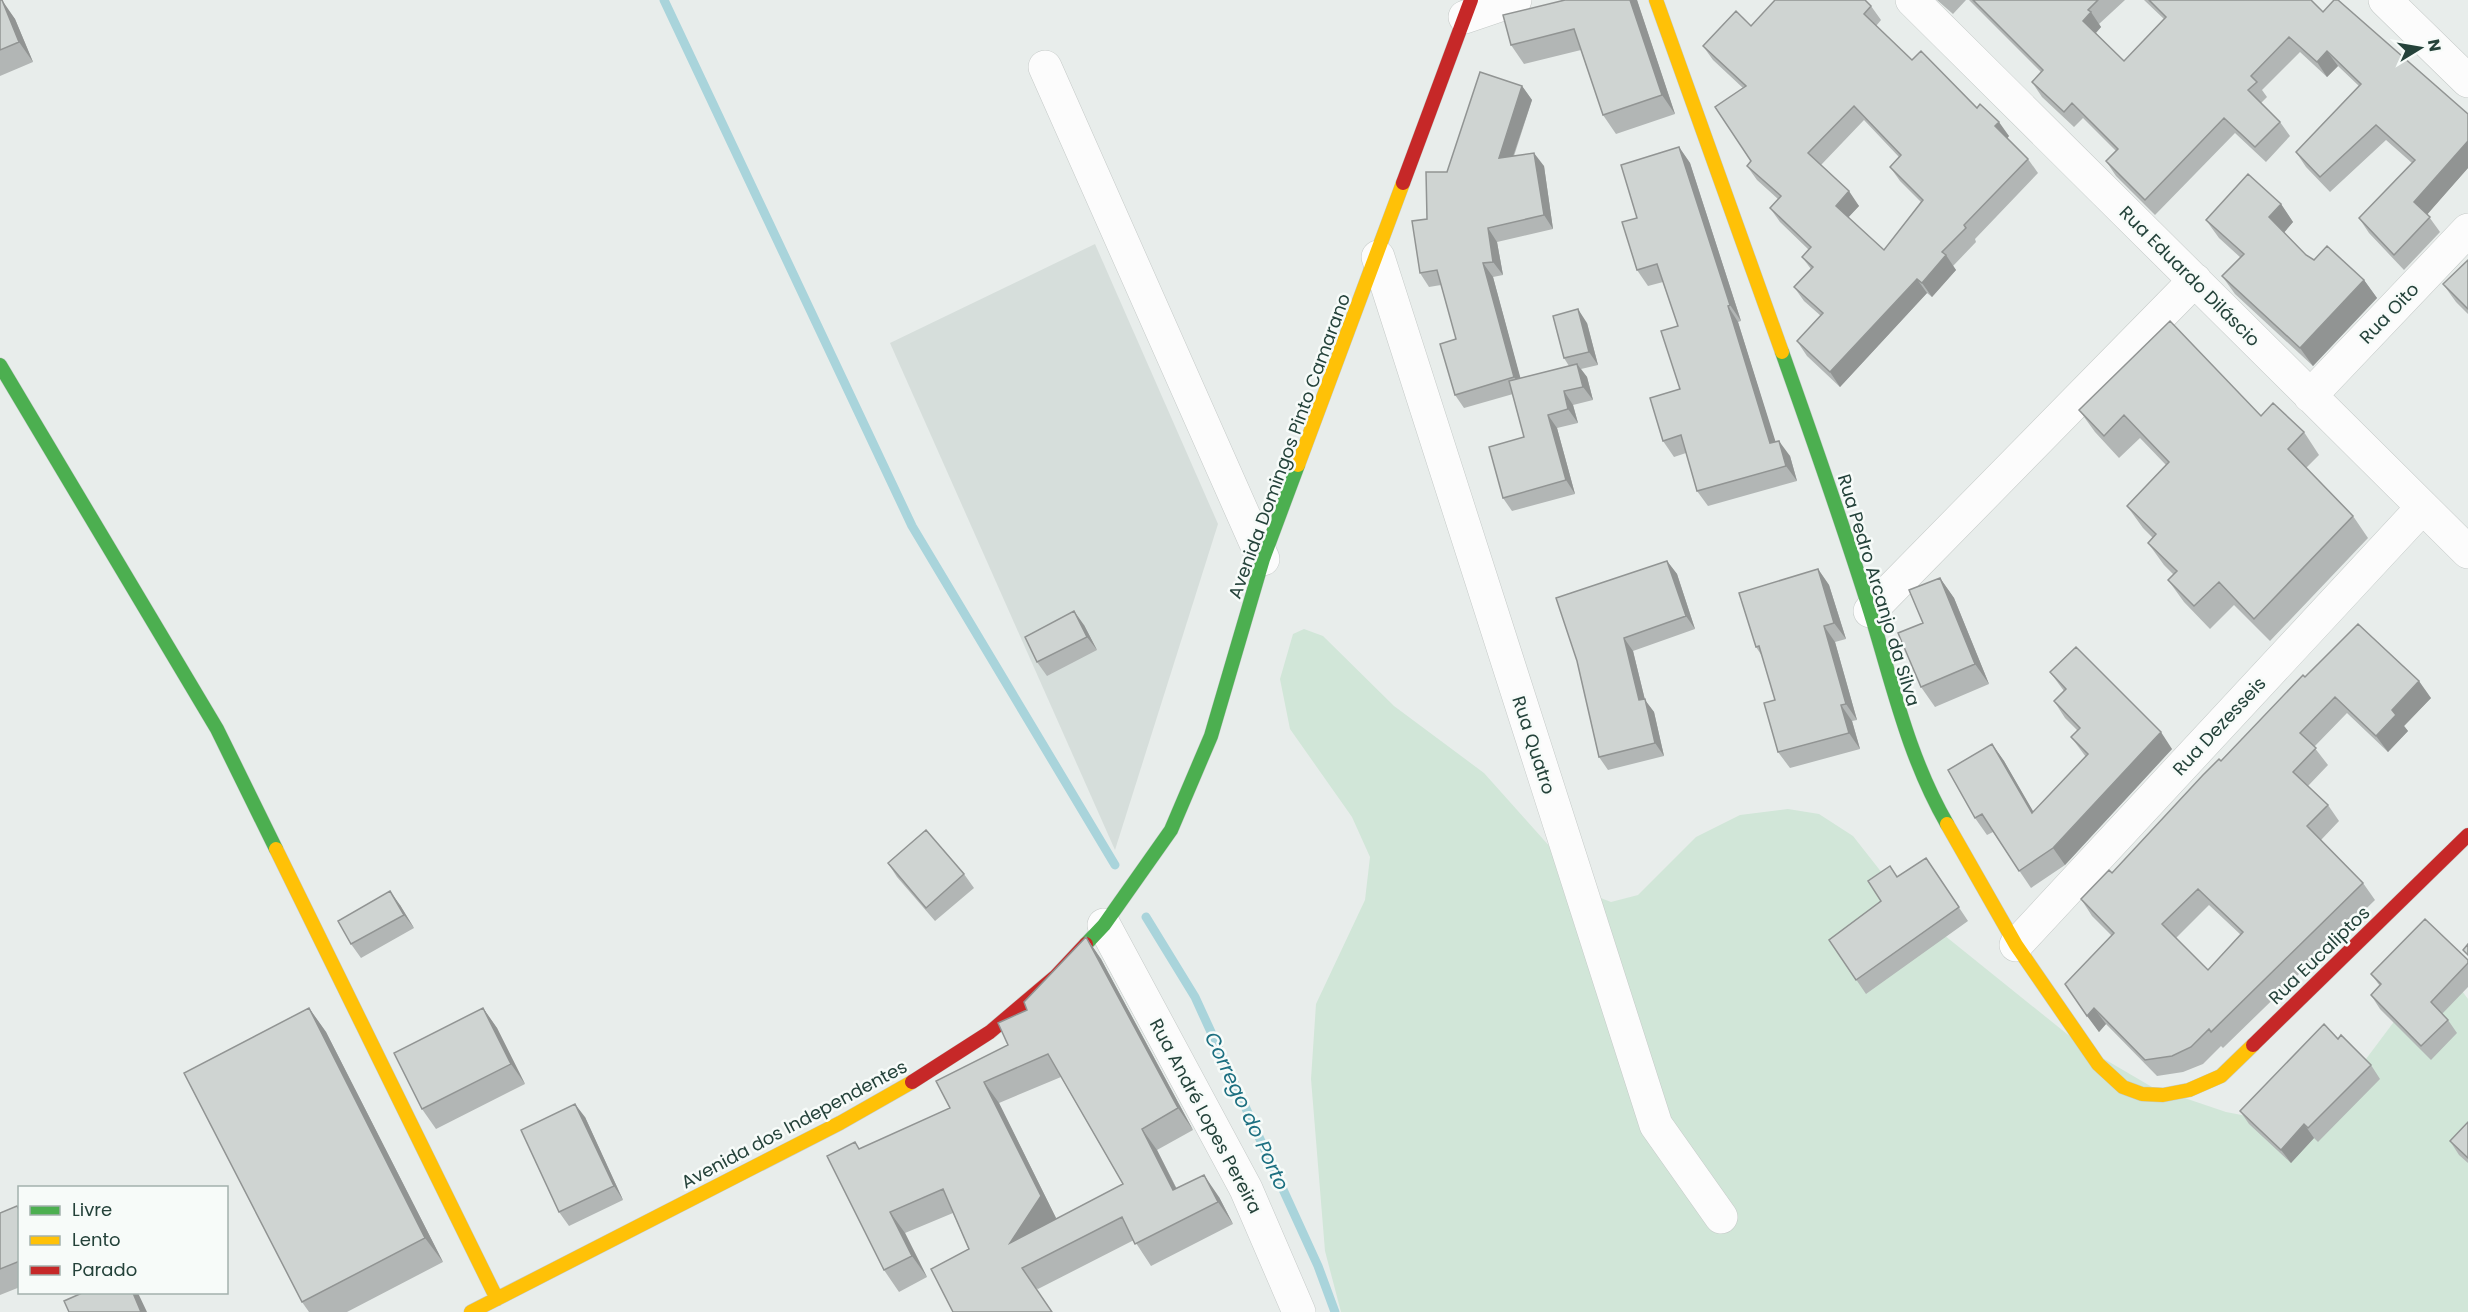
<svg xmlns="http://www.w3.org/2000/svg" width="2468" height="1312" font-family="Poppins,sans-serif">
<rect width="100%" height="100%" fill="#e8edeb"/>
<path fill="#d6dedb" d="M 1095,244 L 1218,524 L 1115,850 L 890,343 Z"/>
<path fill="#d1e6d8" d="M 1304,629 L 1323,636 L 1394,706 L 1484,773 L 1593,895 L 1611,902 L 1638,895 L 1696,837 L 1740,815 L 1788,809 L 1819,814 L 1853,836 L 1908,906 L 2082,1046 L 2152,1087 L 2226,1112 L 2278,1122 L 2342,1091 L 2405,1007 L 2462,991 L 2468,999 L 2468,1312 L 1341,1312 L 1325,1251 L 1311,1079 L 1316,1004 L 1365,900 L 1370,857 L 1352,817 L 1290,729 L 1280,679 L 1293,634 Z"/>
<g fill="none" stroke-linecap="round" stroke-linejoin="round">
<path stroke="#a9d4db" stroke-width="9" d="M 664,0 L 912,526 L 1115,865
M 1146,917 L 1195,997 L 1318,1266 L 1335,1312"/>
<defs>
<path id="street" d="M 1912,0 L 2468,552
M 2385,0 L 2468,81
M 1465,17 L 1515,0
M 1045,67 L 1263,559
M 1378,257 L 1656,1125 L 1721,1217
M 2310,396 L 2468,230
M 1870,611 L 2195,280
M 1104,925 L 1246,1189 L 1299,1312
M 2016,945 L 2422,508"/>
<path id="fast" d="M 1782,352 C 1812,437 1843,524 1870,611 C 1893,685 1908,756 1947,824
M 0,365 L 217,729 L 276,849
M 1086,944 L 1104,925 L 1171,830 L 1211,736 L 1263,559 L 1298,465"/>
<path id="slow" d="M 1656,0 L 1782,352
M 1298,465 L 1403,183
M 1947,824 L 2016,945 L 2098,1064 L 2123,1087 L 2142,1094 L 2163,1095 L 2189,1090 L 2221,1076 L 2253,1045
M 276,849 L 497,1299
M 471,1312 L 840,1123 L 912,1082"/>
<path id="jam" d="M 1403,183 L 1471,0
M 2253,1045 L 2468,835
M 912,1082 L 990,1032 L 1056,976 L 1086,944"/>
</defs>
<use href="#street" stroke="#c5cac8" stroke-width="34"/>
<use href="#fast" stroke="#c3cbc8" stroke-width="15"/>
<use href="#slow" stroke="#c3cbc8" stroke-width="15"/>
<use href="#jam" stroke="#c3cbc8" stroke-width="15"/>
<use href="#street" stroke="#fcfcfc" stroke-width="33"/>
<use href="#fast" stroke="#4caf50" stroke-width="14"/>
<use href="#slow" stroke="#ffc107" stroke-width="14"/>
<use href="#jam" stroke="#c62828" stroke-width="14"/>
</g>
<path fill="#b2b6b5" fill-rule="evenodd" d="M 0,0 L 15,19 L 33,62 L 0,76 Z
M 1637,0 L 1675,114 L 1616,134 L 1603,115 L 1581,50 L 1524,64 L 1511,45 Z
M 1937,0 L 1966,0 L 1953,14 Z
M 1969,0 L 2125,0 L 2099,24 L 2101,27 L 2096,33 L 2124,61 L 2164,19 L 2144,0 L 2311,0 L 2468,168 L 2427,214 L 2440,232 L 2404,270 L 2369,233 L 2359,218 L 2412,163 L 2386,140 L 2330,192 L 2306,167 L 2296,152 L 2359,86 L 2338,66 L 2327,77 L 2300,52 L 2262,90 L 2267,97 L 2261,103 L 2280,122 L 2290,136 L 2266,162 L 2235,133 L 2155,215 L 2116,176 L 2106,161 L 2116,151 L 2083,118 L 2074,127 L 2042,97 L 2032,82 L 2041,72 Z
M 1871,6 L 1881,20 L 1876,26 L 1912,60 L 1977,108 L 2009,136 L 2007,138 L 2028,159 L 2038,173 L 1975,239 L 1976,242 L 1953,266 L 1956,270 L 1932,297 L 1927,293 L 1840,387 L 1807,356 L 1797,341 L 1821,316 L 1804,301 L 1794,287 L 1811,269 L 1802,257 L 1809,250 L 1780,222 L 1770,208 L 1778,199 L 1757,180 L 1747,166 L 1751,161 L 1743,88 L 1713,60 L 1703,46 ZM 1864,120 L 1899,157 L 1890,167 L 1900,181 L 1921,202 L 1884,250 L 1848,217 L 1859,206 L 1821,165 Z
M 1522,86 L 1532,100 L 1514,156 L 1544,166 L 1553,229 L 1497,242 L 1503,275 L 1493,277 L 1520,378 L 1569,366 L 1564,358 L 1587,323 L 1598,365 L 1581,369 L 1587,377 L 1593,400 L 1573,405 L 1578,423 L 1557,428 L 1575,494 L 1512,511 L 1503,498 L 1524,437 L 1513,394 L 1464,408 L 1455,395 L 1456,339 L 1441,285 L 1429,287 L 1420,273 L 1447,172 Z
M 1679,147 L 1690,163 L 1741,321 L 1738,322 L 1775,442 L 1790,456 L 1797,481 L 1708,506 L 1697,491 L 1686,453 L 1674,457 L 1663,441 L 1680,389 L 1678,326 L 1663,282 L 1648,286 L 1637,270 L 1637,218 Z
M 2281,204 L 2293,222 L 2284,232 L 2306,255 L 2314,260 L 2364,280 L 2377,298 L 2313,366 L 2235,294 L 2222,276 L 2241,258 L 2219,238 L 2206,220 Z
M 2468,260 L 2468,314 L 2456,302 L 2443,284 Z
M 2079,410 L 2261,416 L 2304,432 L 2319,455 L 2306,468 L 2353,516 L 2368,538 L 2270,641 L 2234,605 L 2210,629 L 2184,602 L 2168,580 L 2174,575 L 2164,565 L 2148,543 L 2153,538 L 2143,528 L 2127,506 L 2166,465 L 2140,438 L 2119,458 L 2095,432 Z
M 1667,561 L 1677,574 L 1695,629 L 1633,651 L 1645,700 L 1654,712 L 1664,756 L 1608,770 L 1599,757 L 1577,661 Z
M 1818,569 L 1829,585 L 1846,639 L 1835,642 L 1857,720 L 1852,721 L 1860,749 L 1790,768 L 1778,752 L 1775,700 L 1762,656 L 1756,647 Z
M 1940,578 L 1954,598 L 1989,684 L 1935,707 L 1921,687 L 1923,623 Z
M 1084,625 L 1097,650 L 1047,676 L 1037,662 Z
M 2050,672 L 2172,749 L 2065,865 L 2031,888 L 1993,832 L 1987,835 L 1975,818 L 1992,744 L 2004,761 L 2033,812 L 2086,757 L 2071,737 L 2078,731 L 2065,718 L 2054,701 L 2064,691 Z
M 2305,677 L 2431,698 L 2404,726 L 2408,731 L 2388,752 L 2347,713 L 2314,747 L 2328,765 L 2308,786 L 2328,805 L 2339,821 L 2321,840 L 2363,883 L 2375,900 L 2223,1048 L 2221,1046 L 2203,1064 L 2183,1072 L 2157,1076 L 2106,1024 L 2099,1032 L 2065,984 L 2112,936 L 2092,916 L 2081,899 L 2112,873 L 2221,761 ZM 2209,905 L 2241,935 L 2208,970 L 2176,938 Z
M 1926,858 L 1968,921 L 1866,994 L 1829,940 L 1881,901 L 1890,866 L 1897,877 Z
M 888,863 L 964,874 L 974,888 L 935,921 L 897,877 Z
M 400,905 L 414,928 L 361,958 L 351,944 Z
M 1086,937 L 1101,959 L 1193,1130 L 1157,1150 L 1177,1189 L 1219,1197 L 1233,1224 L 1151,1266 L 1134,1240 L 1038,1289 L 969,1249 L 953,1213 L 905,1233 L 927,1277 L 899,1292 L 884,1270 L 860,1149 L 950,1108 L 1008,1045 L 1027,1010 ZM 1061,1077 L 1123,1184 L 1055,1220 L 1056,1218 L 999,1103 Z
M 2468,960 L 2468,987 L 2442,1014 L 2448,1020 L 2457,1033 L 2431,1060 L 2380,1009 L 2371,995 L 2380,986 L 2371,974 Z
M 309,1008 L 326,1032 L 443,1262 L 347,1312 L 309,1312 L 302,1302 Z
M 483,1008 L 497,1028 L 525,1084 L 436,1129 L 422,1109 Z
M 2338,1039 L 2371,1065 L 2380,1079 L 2318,1142 L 2314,1138 L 2291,1163 L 2249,1124 L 2240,1111 Z
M 585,1117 L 623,1200 L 569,1226 L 559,1212 Z
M 2468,1122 L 2468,1163 L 2459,1155 L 2450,1141 Z
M 17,1206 L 20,1209 L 20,1287 L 0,1295 L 0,1213 Z"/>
<path fill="#919493" d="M 2,0 L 15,19 L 33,62 L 19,42 Z
M 1630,0 L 1637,0 L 1675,114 L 1662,95 Z
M 2091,12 L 2101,27 L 2093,36 L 2083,21 Z
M 2327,51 L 2338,66 L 2327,77 L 2317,62 Z
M 1522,86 L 1532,100 L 1508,171 L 1499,158 Z
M 1999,122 L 2009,136 L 2005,141 L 1995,126 Z
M 2468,141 L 2468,168 L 2425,217 L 2414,202 Z
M 1679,147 L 1690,163 L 1741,321 L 1730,305 Z
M 1534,153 L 1544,166 L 1553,229 L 1544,215 Z
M 1849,191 L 1859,206 L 1846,220 L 1836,206 Z
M 2281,204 L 2293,222 L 2282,235 L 2269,217 Z
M 1488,228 L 1497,242 L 1503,275 L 1493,262 Z
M 1946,255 L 1956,270 L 1932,297 L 1922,283 Z
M 1483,263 L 1493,277 L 1524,391 L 1514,377 Z
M 1917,279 L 1927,293 L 1840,387 L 1830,372 Z
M 2364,280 L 2377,298 L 2313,366 L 2300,348 Z
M 1728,306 L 1738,322 L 1781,459 L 1770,443 Z
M 1578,309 L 1587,323 L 1598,365 L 1589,352 Z
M 1577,364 L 1587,377 L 1593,400 L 1583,387 Z
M 1564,391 L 1573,405 L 1578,423 L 1568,409 Z
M 1548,415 L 1557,428 L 1575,494 L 1566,480 Z
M 1779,441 L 1790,456 L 1797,481 L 1786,466 Z
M 1667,561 L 1677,574 L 1695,629 L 1686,616 Z
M 1818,569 L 1829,585 L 1846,639 L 1834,623 Z
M 1940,578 L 1954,598 L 1989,684 L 1975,664 Z
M 1074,611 L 1084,625 L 1097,650 L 1087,637 Z
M 1824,626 L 1835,642 L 1857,720 L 1846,704 Z
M 1624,638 L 1633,651 L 1645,700 L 1654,712 L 1664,756 L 1655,743 L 1639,700 Z
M 2419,681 L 2431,698 L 2404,726 L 2408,731 L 2388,752 L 2376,736 L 2392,710 Z
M 1841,705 L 1852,721 L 1860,749 L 1849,733 Z
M 2161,732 L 2172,749 L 2065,865 L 2053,848 Z
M 1992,744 L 2004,761 L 2044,830 L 2032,813 Z
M 390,891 L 400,905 L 414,928 L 404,915 Z
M 1086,937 L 1101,959 L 1193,1130 L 1178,1108 Z
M 309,1008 L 326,1032 L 443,1262 L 425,1238 Z
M 483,1008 L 497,1028 L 525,1084 L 511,1064 Z
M 2094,1008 L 2106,1024 L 2099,1032 L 2087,1016 Z
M 984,1082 L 999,1103 L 1056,1218 L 1025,1264 L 1010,1243 Z
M 575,1104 L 585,1117 L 623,1200 L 614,1186 Z
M 2304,1124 L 2314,1138 L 2291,1163 L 2281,1150 Z
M 1142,1129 L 1157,1150 L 1188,1212 L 1173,1190 Z
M 1204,1175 L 1219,1197 L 1233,1224 L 1218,1202 Z
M 890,1212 L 905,1233 L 927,1277 L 912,1256 Z
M 133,1293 L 138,1293 L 147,1312 L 141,1312 Z"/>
<path fill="#cfd4d2" stroke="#919493" stroke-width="1.5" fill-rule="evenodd" d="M 0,0 L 2,0 L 19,42 L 0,50 Z
M 1565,0 L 1630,0 L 1662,95 L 1603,115 L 1574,29 L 1511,45 L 1503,15 Z
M 1775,0 L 1865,0 L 1871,6 L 1864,14 L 1912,60 L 1921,51 L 1977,108 L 1980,104 L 1999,122 L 1995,126 L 2028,159 L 1964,225 L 1966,228 L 1942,252 L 1946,255 L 1922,283 L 1917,279 L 1830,372 L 1797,341 L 1823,313 L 1794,287 L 1813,267 L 1802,257 L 1811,247 L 1770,208 L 1781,196 L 1747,166 L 1751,161 L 1715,107 L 1746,86 L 1703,46 L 1736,11 L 1751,26 ZM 1854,106 L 1901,155 L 1890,167 L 1923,200 L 1884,250 L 1836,206 L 1849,191 L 1808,153 Z
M 1973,0 L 2098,0 L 2088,10 L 2091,12 L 2083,21 L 2124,61 L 2166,17 L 2149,0 L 2311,0 L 2323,12 L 2334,0 L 2338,0 L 2468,114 L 2468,141 L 2414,202 L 2430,217 L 2394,255 L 2359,218 L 2415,160 L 2376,125 L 2320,177 L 2296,152 L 2361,84 L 2327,51 L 2317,62 L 2289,37 L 2251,76 L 2257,82 L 2248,90 L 2280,122 L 2255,147 L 2224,118 L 2145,200 L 2106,161 L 2118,149 L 2072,103 L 2064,112 L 2032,82 L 2043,70 Z
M 1480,72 L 1522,86 L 1499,158 L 1534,153 L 1544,215 L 1488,228 L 1493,262 L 1483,263 L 1514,377 L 1455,395 L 1440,344 L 1456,339 L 1437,270 L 1420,273 L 1412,221 L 1427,219 L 1426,172 L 1447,172 Z
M 1679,147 L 1730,305 L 1728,306 L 1770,443 L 1779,441 L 1786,466 L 1697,491 L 1681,435 L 1663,441 L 1650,398 L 1680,389 L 1661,331 L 1678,326 L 1657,264 L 1637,270 L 1622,222 L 1637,218 L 1621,165 Z
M 2248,174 L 2281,204 L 2269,217 L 2306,255 L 2314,260 L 2327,246 L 2364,280 L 2300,348 L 2222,276 L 2244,254 L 2206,220 Z
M 2468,260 L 2468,309 L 2443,284 Z
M 1578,309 L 1589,352 L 1564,358 L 1553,316 Z
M 2170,321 L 2261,416 L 2273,403 L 2304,432 L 2288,449 L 2353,516 L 2254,619 L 2219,582 L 2194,606 L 2168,580 L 2177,571 L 2148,543 L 2156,534 L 2127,506 L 2169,462 L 2124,415 L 2104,436 L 2079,410 Z
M 1577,364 L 1583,387 L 1564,391 L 1568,409 L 1548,415 L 1566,480 L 1503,498 L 1489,447 L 1524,437 L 1509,381 Z
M 1667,561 L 1686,616 L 1624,638 L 1639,700 L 1645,699 L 1655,743 L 1599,757 L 1577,661 L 1556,598 Z
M 1818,569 L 1834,623 L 1824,626 L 1846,704 L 1841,705 L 1849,733 L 1778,752 L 1764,703 L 1775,700 L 1759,646 L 1756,647 L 1739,593 Z
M 1940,578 L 1975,664 L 1921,687 L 1898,633 L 1923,623 L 1909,590 Z
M 1074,611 L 1087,637 L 1037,662 L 1025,637 Z
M 2358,624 L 2419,681 L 2392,710 L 2396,715 L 2376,736 L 2335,697 L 2300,733 L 2316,748 L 2293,772 L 2328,805 L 2307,826 L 2363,883 L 2211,1032 L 2209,1029 L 2191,1047 L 2172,1056 L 2145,1060 L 2094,1008 L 2087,1016 L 2065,984 L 2114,933 L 2081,899 L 2109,870 L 2112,873 L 2203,775 L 2219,759 L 2221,761 L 2303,675 L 2305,677 ZM 2198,889 L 2243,932 L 2208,970 L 2162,924 Z
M 2076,647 L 2161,732 L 2053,848 L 2019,871 L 1982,814 L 1975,818 L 1948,770 L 1992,744 L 2032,813 L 2088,754 L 2071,737 L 2080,728 L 2054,701 L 2066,689 L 2050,672 Z
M 926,830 L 964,874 L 926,908 L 888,863 Z
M 1926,858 L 1959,907 L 1856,980 L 1829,940 L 1881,901 L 1868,881 L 1890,866 L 1897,877 Z
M 390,891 L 404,915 L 351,944 L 338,921 Z
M 2425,919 L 2468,960 L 2468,963 L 2431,1002 L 2448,1020 L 2421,1046 L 2371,995 L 2381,984 L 2371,974 Z
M 1086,937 L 1178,1108 L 1142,1129 L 1173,1190 L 1204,1175 L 1218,1202 L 1135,1244 L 1122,1217 L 1022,1268 L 1052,1312 L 953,1312 L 931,1269 L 969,1249 L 943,1189 L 890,1212 L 912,1256 L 884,1270 L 827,1156 L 855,1142 L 859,1149 L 950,1108 L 936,1081 L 1008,1045 L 998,1023 L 1027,1010 L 1024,1002 ZM 1048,1054 L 1123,1184 L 1010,1243 L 1041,1196 L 984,1082 Z
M 2468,944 L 2468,955 L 2463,950 Z
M 309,1008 L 425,1238 L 302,1302 L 184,1073 Z
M 483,1008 L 511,1064 L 422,1109 L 394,1053 Z
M 2324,1024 L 2338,1039 L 2341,1035 L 2371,1065 L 2308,1128 L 2304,1124 L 2281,1150 L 2240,1111 Z
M 575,1104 L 614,1186 L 559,1212 L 521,1130 Z
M 2468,1122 L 2468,1158 L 2450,1141 Z
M 17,1206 L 20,1212 L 20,1261 L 0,1269 L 0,1213 Z
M 82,1293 L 133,1293 L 141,1312 L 69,1312 L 64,1301 Z"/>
<g text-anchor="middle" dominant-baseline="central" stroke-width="5" stroke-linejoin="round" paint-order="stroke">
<g font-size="18" fill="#24423a" stroke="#f7fbf9">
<text transform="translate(2190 276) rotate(45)">Rua Eduardo Diláscio</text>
<text transform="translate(2389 313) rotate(-46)">Rua Oito</text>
<text transform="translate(1289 446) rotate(-70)">Avenida Domingos Pinto Camarano</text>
<text transform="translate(1879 590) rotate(73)">Rua Pedro Arcanjo da Silva</text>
<text transform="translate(2219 726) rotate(-47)">Rua Dezesseis</text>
<text transform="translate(1534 745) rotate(72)">Rua Quatro</text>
<text transform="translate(2319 955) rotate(-44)">Rua Eucaliptos</text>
<text transform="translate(1206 1116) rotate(62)">Rua André Lopes Pereira</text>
<text transform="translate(794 1124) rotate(-28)">Avenida dos Independentes</text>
</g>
<g font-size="20" font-style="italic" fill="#1c6f80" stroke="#f7fbf9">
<text transform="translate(1247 1111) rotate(65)">Corrego do Porto</text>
</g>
</g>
<rect x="18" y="1186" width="210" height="108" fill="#f7fbf9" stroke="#a3b1ad" stroke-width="1.5"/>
<rect x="30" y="1206" width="30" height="9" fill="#4caf50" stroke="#a3b1ad" stroke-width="1.5"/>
<text x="72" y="1216" font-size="18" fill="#24423a">Livre</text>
<rect x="30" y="1236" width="30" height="9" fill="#ffc107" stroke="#a3b1ad" stroke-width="1.5"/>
<text x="72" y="1246" font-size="18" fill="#24423a">Lento</text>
<rect x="30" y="1266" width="30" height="9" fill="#c62828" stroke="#a3b1ad" stroke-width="1.5"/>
<text x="72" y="1276" font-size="18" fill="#24423a">Parado</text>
<g transform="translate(2420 48) rotate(79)" stroke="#f7fbf9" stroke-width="4.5" paint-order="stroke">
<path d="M0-4.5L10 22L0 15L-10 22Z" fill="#24423a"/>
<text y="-9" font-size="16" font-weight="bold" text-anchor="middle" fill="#24423a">N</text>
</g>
</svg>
